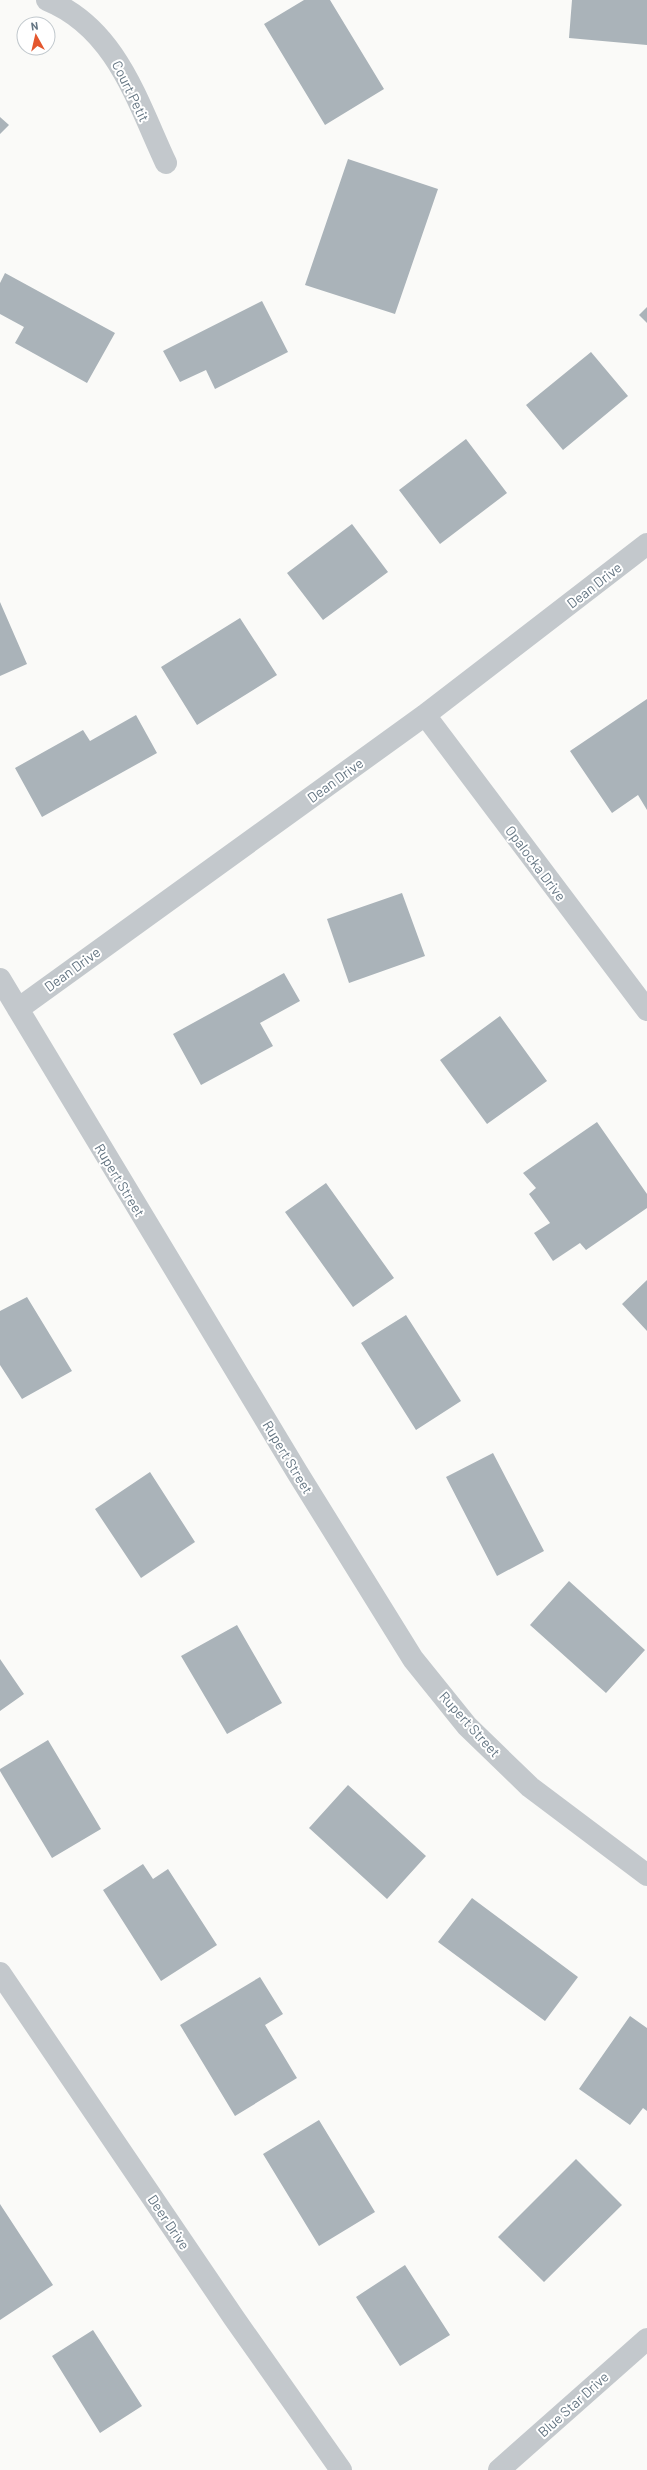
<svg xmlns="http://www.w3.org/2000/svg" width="647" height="2470" font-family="Barlow,sans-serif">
<rect width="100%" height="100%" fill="#fafaf8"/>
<path fill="#aab3b9" d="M 304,0 L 330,0 L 384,89 L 325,125 L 264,24 Z
M 572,0 L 647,0 L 647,45 L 569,38 Z
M 0,117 L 9,125 L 0,134 Z
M 348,159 L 438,189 L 395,314 L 305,285 Z
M 5,273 L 115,333 L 87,383 L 15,343 L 24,327 L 0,314 L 0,283 Z
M 262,301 L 288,352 L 215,389 L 206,370 L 180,382 L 163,351 Z
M 647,307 L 647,323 L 639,315 Z
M 591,352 L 628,396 L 563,450 L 526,405 Z
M 466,439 L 507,493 L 440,544 L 399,490 Z
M 352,524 L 388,572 L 323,620 L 287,573 Z
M 0,602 L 27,664 L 0,676 Z
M 240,618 L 277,675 L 197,725 L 161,667 Z
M 647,699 L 647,810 L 638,795 L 612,813 L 570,751 Z
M 136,715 L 157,753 L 42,817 L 15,768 L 83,730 L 90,741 Z
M 402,893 L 425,956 L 349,983 L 327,919 Z
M 284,973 L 300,1001 L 260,1023 L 273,1046 L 201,1085 L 173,1034 Z
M 500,1016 L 547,1081 L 487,1124 L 440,1060 Z
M 597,1122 L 647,1194 L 647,1208 L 586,1250 L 580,1243 L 553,1261 L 534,1233 L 550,1223 L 529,1194 L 536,1188 L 523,1173 Z
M 326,1183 L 394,1278 L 353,1307 L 285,1212 Z
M 647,1280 L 647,1331 L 622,1304 Z
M 27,1297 L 72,1371 L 22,1399 L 0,1365 L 0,1311 Z
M 406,1315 L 461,1401 L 416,1430 L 361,1343 Z
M 493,1453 L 544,1551 L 497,1576 L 446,1477 Z
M 150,1472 L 195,1542 L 141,1578 L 95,1509 Z
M 569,1581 L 645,1650 L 606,1693 L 530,1625 Z
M 237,1625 L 282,1703 L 227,1734 L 181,1656 Z
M 0,1659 L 24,1694 L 0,1711 Z
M 48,1740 L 101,1829 L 52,1858 L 0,1771 L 0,1769 Z
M 348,1785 L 426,1856 L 387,1899 L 309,1828 Z
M 143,1864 L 153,1879 L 168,1869 L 217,1945 L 161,1981 L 103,1890 Z
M 472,1898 L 578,1977 L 545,2021 L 438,1942 Z
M 260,1977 L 283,2014 L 265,2025 L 297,2078 L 235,2116 L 180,2025 Z
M 630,2016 L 647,2028 L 647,2111 L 643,2108 L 630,2125 L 579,2089 Z
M 319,2120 L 375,2212 L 319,2246 L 263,2154 Z
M 576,2159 L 622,2205 L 544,2282 L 498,2237 Z
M 0,2204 L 53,2285 L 0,2320 Z
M 405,2265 L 450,2335 L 400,2366 L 356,2297 Z
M 93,2330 L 142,2406 L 100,2433 L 52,2356 Z"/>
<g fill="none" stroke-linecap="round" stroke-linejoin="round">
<path stroke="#c3c8cc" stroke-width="22" d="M 47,0 C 116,28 137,101 166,163
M 425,715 L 647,1010
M 0,979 L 297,1472 L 413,1659 L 467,1726 L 530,1787 L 647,1875
M 18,1009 L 425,715 L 647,544
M 0,1973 L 234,2318 L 341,2470
M 499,2470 L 647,2339"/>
</g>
<g text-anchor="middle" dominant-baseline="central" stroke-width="4" stroke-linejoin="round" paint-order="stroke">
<g font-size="14" fill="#657683" stroke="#fff">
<text transform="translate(131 91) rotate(64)">Court Petit</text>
<text transform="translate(594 585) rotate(-38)">Dean Drive</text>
<text transform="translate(335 780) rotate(-36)">Dean Drive</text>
<text transform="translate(536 863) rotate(53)">Opalocka Drive</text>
<text transform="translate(72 969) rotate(-36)">Dean Drive</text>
<text transform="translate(120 1180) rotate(59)">Rupert Street</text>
<text transform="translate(288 1457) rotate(59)">Rupert Street</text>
<text transform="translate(470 1724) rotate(48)">Rupert Street</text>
<text transform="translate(169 2222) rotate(56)">Deer Drive</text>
<text transform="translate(573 2404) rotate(-42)">Blue Star Drive</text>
</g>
</g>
<g transform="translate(36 36) rotate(352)"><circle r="19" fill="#ffffff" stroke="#c1c8cd"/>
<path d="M0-3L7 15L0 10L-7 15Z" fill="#e4572e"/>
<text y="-6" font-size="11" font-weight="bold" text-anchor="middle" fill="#657683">N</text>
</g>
</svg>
